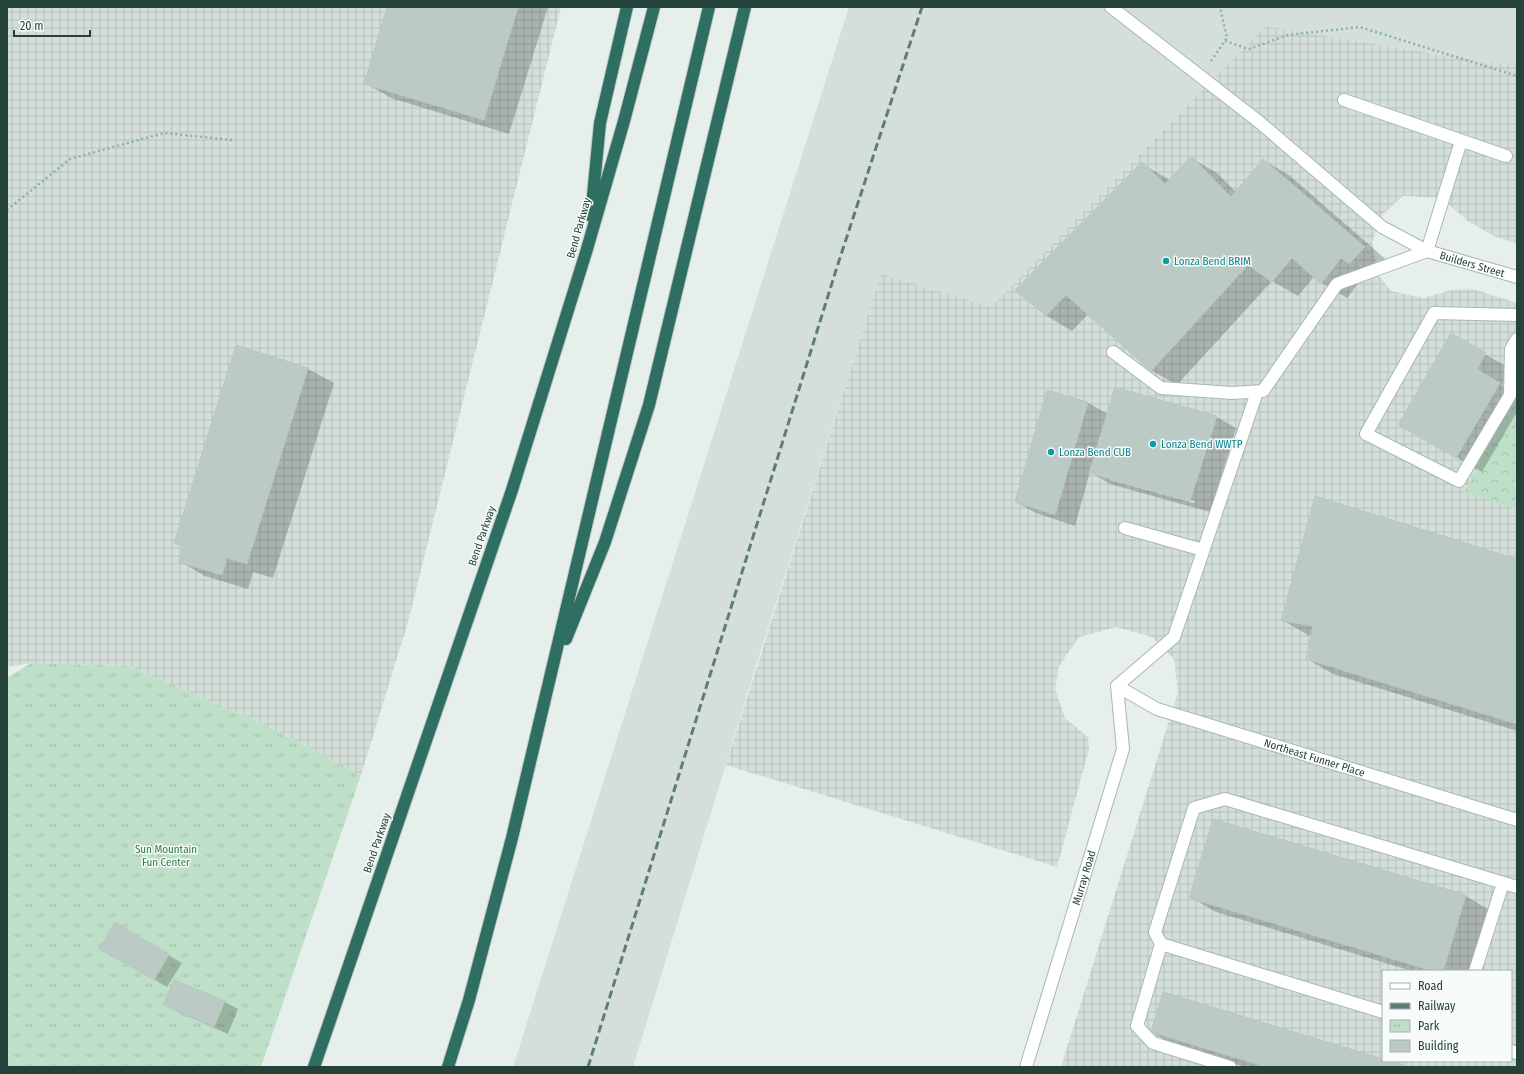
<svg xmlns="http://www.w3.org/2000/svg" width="1524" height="1074" font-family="'Fira Sans Condensed',sans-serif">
<defs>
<pattern id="industrial-grid" width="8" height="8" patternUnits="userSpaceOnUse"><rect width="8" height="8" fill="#d4dfda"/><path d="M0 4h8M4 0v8" fill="none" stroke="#b6c1bc"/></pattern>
<pattern id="forest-crowns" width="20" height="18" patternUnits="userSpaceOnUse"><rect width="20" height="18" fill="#bfe0c8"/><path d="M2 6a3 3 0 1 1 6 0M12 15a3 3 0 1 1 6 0" fill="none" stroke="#a4c1ad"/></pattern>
<pattern id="park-tufts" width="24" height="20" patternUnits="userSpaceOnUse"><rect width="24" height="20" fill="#bfe0c8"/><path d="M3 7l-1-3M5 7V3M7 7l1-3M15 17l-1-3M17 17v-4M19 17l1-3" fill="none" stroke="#a4c1ad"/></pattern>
</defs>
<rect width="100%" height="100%" fill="#e6efeb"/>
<path fill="#d4dfda" d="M 849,7 L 1517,7 L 1517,66 L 1472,60 L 1265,26 L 991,307 L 881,275 L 759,656 L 633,1067 L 513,1067 Z"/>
<path fill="url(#industrial-grid)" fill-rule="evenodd" d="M 7,7 L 561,7 L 408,622 L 361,775 L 263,724 L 129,666 L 31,663 L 7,667 Z
M 1265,26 L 1472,60 L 1517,66 L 1517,244 L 1494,236 L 1468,221 L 1441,198 L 1403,196 L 1382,215 L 1372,242 L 1379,276 L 1391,291 L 1424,298 L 1452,290 L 1473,289 L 1517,303 L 1517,1067 L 1061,1067 L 1178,692 L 1174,659 L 1152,637 L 1116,627 L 1079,637 L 1059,666 L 1055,689 L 1065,718 L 1088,737 L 1089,749 L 1057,867 L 726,765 L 881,274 L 991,307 ZM 1383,971 L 1511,971 L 1511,1061 L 1383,1061 Z"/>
<path fill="url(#forest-crowns)" d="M 1517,394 L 1517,510 L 1464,492 Z"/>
<path fill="url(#park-tufts)" d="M 31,663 L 129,666 L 263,724 L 361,775 L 261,1067 L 7,1067 L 7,678 Z"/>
<path fill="#0003" fill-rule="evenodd" d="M 388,7 L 548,7 L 509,134 L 391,98 L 365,83 Z
M 1191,158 L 1217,173 L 1236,192 L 1263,160 L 1289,175 L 1390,263 L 1375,278 L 1366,273 L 1347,298 L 1322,283 L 1314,277 L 1298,296 L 1272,281 L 1177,385 L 1151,370 L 1088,314 L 1072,331 L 1047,316 L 1016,290 L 1142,164 L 1170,180 Z
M 1451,335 L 1511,369 L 1502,385 L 1517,394 L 1517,412 L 1482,472 L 1400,424 Z
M 237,346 L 308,369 L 334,383 L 273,578 L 253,572 L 248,589 L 205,576 L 179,561 L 183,547 L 176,543 Z
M 1088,403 L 1108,414 L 1217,417 L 1236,428 L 1210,512 L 1110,484 L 1090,472 L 1075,526 L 1036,513 L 1016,502 ZM 1110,478 L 1195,501 L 1194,503 L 1110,480 Z
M 1517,560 L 1517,731 L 1333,674 L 1307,659 L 1312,636 L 1308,635 L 1282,620 Z
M 1466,896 L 1491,911 L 1473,971 L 1412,971 L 1216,912 L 1190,897 Z
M 116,924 L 182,963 L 167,987 L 101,948 Z
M 225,1002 L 238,1009 L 228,1034 L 178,1012 L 164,1005 Z
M 1152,1032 L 1383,1060 L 1383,1061 L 1388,1061 L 1408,1067 L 1245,1067 L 1178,1047 Z"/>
<path fill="#bbcac4" stroke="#b8c9c2" d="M 387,7 L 518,7 L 484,120 L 364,84 Z
M 1191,156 L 1231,197 L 1263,159 L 1365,247 L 1349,264 L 1341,258 L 1321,284 L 1292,258 L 1272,282 L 1248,265 L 1151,371 L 1066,295 L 1046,316 L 1015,290 L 1142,162 L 1165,184 Z
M 1451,333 L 1486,353 L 1477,369 L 1500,383 L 1456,458 L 1398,425 Z
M 236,345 L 308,368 L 247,564 L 227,558 L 222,575 L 178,562 L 183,546 L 174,543 Z
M 1115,387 L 1217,416 L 1190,501 L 1089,473 Z
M 1047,390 L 1088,402 L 1055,515 L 1015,502 Z
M 1315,496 L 1517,559 L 1517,724 L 1306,659 L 1313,626 L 1281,621 Z
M 1213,819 L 1466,895 L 1443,971 L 1433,971 L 1189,898 Z
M 115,922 L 169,954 L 154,980 L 99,949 Z
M 174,980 L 225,1001 L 214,1027 L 163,1005 Z
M 1163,992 L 1383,1059 L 1383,1061 L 1391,1061 L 1411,1067 L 1266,1067 L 1151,1032 Z"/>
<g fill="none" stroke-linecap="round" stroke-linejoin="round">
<defs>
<path id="lane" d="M 1111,7 L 1258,121 L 1382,227 L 1427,251
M 1344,100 L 1506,156
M 1427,251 L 1461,141
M 1517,315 L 1434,313 L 1366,434 L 1459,481 L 1510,395 L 1511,349 L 1517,339
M 1113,352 L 1161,388 L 1232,393 L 1263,391 L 1337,284 L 1427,251
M 1125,528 L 1203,550
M 1117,686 L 1174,637 L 1257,392
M 1161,944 L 1137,1026 L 1153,1043 L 1230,1067
M 1475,971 L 1503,883
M 1383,1012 L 1161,944 L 1155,932 L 1194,808 L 1225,799 L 1517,887
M 1511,1051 L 1517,1053"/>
<g id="street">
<path id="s1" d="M 1427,251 L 1517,277"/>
<path id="s2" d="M 1117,686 L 1157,709 L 1517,820"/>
<path id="s3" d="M 1026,1067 L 1123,749 L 1117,686"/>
</g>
<path id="highway" d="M 591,216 L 600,123 L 627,7
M 566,639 L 605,542 L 649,405 L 745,7
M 314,1067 L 512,490 L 587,249 L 624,121 L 654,7
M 448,1067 L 469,1000 L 512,838 L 709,7"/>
</defs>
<use href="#lane" stroke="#a8b8b2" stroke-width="14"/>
<use href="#street" stroke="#a8b8b2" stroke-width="14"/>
<use href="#highway" stroke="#c2cac8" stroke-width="14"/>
<path stroke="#86b3a5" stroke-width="2.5" stroke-dasharray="2 3" stroke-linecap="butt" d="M 1225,41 L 1249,49 L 1288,35 L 1360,27 L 1517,76
M 1211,61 L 1227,38 L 1220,7
M 7,210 L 70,159 L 164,133 L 233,140"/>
<use href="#lane" stroke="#fff" stroke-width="12"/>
<use href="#street" stroke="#fff" stroke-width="12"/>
<use href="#highway" stroke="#2f6f62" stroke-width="12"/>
<path stroke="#5f7d75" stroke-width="3" stroke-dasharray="8 4" stroke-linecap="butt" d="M 588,1067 L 837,267 L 922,7"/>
</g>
<g fill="#0f9aa8" stroke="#f7fbf9" stroke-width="1.5">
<circle cx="1166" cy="261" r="4"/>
<circle cx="1153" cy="444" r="4"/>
<circle cx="1051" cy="452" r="4"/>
</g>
<g text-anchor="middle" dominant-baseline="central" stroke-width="3" stroke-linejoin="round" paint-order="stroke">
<g font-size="11" fill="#24423a" stroke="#f7fbf9">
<text transform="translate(579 228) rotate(-74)">Bend Parkway</text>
<text stroke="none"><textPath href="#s1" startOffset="47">Builders Street</textPath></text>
<text transform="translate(482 536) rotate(-71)">Bend Parkway</text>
<text stroke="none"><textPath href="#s2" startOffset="211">Northeast Funner Place</textPath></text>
<text transform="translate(377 843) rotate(-71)">Bend Parkway</text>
<text stroke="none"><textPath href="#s3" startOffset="198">Murray Road</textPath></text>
</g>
<g font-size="11" fill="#0d838f" stroke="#f7fbf9" text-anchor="start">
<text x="1174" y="261">Lonza Bend BRIM</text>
<text x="1161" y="444">Lonza Bend WWTP</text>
<text x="1059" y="452">Lonza Bend CUB</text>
</g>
<g font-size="11" fill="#2d7a4b" stroke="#f7fbf9">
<text x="166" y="849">Sun Mountain<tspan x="166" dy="13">Fun Center</tspan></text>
</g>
</g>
<rect width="1524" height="1074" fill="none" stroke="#24423a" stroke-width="16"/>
<rect x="1382" y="970" width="130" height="92" fill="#f7fbf9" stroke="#a3b1ad"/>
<rect x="1390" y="983" width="20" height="6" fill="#ffffff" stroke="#a3b1ad"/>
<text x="1418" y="990" font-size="12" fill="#24423a">Road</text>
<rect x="1390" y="1003" width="20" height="6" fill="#5f7d75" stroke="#a3b1ad"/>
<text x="1418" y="1010" font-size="12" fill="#24423a">Railway</text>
<rect x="1390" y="1020" width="20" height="12" fill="url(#park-tufts)" stroke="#a3b1ad"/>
<text x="1418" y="1030" font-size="12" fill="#24423a">Park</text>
<rect x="1390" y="1040" width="20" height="12" fill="#bbcac4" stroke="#a3b1ad"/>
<text x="1418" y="1050" font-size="12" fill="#24423a">Building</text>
<path d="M14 30v6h76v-6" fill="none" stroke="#24423a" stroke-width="2"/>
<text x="20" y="30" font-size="12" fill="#24423a" stroke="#f7fbf9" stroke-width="3" paint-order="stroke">20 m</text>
</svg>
